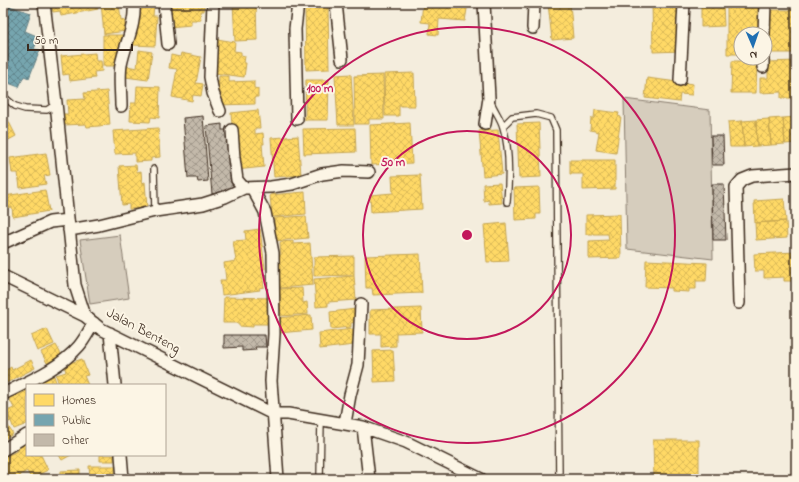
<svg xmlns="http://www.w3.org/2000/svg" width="799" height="482" font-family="'Indie Flower',sans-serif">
<defs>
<pattern id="homes-cross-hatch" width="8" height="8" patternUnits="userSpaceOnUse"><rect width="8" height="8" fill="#ffd966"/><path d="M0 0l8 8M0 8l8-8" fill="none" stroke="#dbba58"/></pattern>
<pattern id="public-cross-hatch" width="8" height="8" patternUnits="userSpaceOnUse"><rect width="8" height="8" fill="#76a5af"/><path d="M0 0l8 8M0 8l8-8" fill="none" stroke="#62878e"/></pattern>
<pattern id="building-cross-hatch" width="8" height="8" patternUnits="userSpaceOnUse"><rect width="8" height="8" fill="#c3b9aa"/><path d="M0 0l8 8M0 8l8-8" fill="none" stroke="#a0978a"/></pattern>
</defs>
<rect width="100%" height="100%" fill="#f4eddd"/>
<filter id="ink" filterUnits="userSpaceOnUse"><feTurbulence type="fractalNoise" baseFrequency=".025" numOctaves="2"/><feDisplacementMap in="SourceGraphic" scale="8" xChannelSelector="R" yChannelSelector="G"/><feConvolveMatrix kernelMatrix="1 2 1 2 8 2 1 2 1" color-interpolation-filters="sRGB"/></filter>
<g filter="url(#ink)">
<path fill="#d6cdbd" stroke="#887c6e" d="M 624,99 L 710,110 L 713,259 L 627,249 Z
M 120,235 L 129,298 L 90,304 L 80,240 Z"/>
<path fill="url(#homes-cross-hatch)" stroke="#c4a450" d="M 51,3 L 96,3 L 98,9 L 61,16 L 60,11 L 53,12 Z
M 101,3 L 119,3 L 121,20 L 124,19 L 126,31 L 104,34 Z
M 136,3 L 149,3 L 149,4 L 154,4 L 153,16 L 157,16 L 155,46 L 133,45 Z
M 167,3 L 204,3 L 204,11 L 200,11 L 201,20 L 191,20 L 191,25 L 169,27 Z
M 233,3 L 256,3 L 257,40 L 235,41 Z
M 305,3 L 328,3 L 329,69 L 306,70 Z
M 423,3 L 468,3 L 465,21 L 439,19 L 438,35 L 429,34 L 430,23 L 421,22 Z
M 548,3 L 570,3 L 573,38 L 552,40 Z
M 652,3 L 681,4 L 682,51 L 653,52 Z
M 701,3 L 723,3 L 724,26 L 701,27 Z
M 761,5 L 761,34 L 741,34 L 741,54 L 727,54 L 727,6 Z
M 771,10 L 796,10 L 796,53 L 770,53 Z
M 103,35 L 122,35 L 120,66 L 103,66 Z
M 217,39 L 235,42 L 234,51 L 241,52 L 241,55 L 245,56 L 244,63 L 246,63 L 244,77 L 215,73 L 216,66 L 213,66 Z
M 139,50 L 152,52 L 148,80 L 125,77 L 127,66 L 137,68 Z
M 95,53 L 96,61 L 101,61 L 102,71 L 94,72 L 95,78 L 70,81 L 69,74 L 63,75 L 61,56 Z
M 181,53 L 201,57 L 196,83 L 203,84 L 201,96 L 193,95 L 192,101 L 172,97 L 177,69 L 169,68 L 171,55 L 180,57 Z
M 732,61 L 757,61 L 756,93 L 731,93 Z
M 796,61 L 796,98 L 781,98 L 781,92 L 760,93 L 760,78 L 768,78 L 768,62 Z
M 414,73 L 415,106 L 399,106 L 399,116 L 385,116 L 384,74 Z
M 351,74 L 354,125 L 338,125 L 335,75 Z
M 383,75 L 384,119 L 369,119 L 369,124 L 355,124 L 354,76 Z
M 219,76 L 229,76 L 229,82 L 254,81 L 254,88 L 258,89 L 258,97 L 255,97 L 255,104 L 216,105 L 215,82 L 219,82 Z
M 647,78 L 693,84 L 692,95 L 680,94 L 679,102 L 645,98 Z
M 306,80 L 329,80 L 328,120 L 305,120 Z
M 137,86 L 160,87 L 159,118 L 151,117 L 150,122 L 130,121 L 131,103 L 136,103 Z
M 107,91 L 110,125 L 87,127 L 86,124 L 64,125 L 63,114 L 68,114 L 67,100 L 85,99 L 84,93 Z
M 3,110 L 16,136 L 3,143 Z
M 258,110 L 260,128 L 255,128 L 255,134 L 263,133 L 264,144 L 262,144 L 264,167 L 236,170 L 231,113 Z
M 595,110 L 619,113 L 618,116 L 621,117 L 616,153 L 596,150 L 599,132 L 590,130 L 591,118 L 594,118 Z
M 796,117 L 796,143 L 785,144 L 783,118 Z
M 783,118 L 785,144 L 771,145 L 769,119 Z
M 769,119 L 771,145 L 757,146 L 756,120 Z
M 756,120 L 757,146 L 744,147 L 742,121 Z
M 742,121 L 744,147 L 730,147 L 728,122 Z
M 410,123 L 412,163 L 371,165 L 370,125 Z
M 539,123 L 541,177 L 519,178 L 517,124 Z
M 158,128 L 160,157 L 151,158 L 151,161 L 135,162 L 135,153 L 115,154 L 113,131 Z
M 355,128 L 356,152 L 304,154 L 303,129 Z
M 498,130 L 502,174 L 483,176 L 479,131 Z
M 298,136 L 301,175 L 274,177 L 271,138 Z
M 46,153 L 50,175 L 44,176 L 46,184 L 20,188 L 18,173 L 12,173 L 10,158 Z
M 570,160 L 615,160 L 615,189 L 583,190 L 583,174 L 570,174 Z
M 136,165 L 137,172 L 141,171 L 142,183 L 145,182 L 147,208 L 129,209 L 129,204 L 122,205 L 119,166 Z
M 420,175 L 422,209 L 371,212 L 370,195 L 393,193 L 392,176 Z
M 500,183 L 502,203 L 489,204 L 489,200 L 484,201 L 483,184 Z
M 539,187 L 540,214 L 536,214 L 536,219 L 515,220 L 514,188 Z
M 45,190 L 49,211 L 13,217 L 12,207 L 6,208 L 4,196 Z
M 305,192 L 306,214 L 272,217 L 270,195 Z
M 784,199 L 786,221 L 755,223 L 754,201 Z
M 620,214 L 621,258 L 589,259 L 589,241 L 609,240 L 608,234 L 586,234 L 586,215 Z
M 306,216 L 308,238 L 275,241 L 274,218 Z
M 786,221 L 787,238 L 756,240 L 755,223 Z
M 506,223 L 509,261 L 487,262 L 484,225 Z
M 260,229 L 265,269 L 262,269 L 264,287 L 259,288 L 260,290 L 222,295 L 220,280 L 226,280 L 224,263 L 236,261 L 233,241 L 246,240 L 245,231 Z
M 293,241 L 293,244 L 310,243 L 313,285 L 280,288 L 277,255 L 281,255 L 280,242 Z
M 796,252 L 796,281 L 784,281 L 784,277 L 764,278 L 764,271 L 755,271 L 754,254 Z
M 420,254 L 422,293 L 373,295 L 372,288 L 366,288 L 365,256 Z
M 354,256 L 354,275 L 314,276 L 314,257 Z
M 646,260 L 707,263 L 706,281 L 696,281 L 696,289 L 689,289 L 689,292 L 672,291 L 672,288 L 645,287 Z
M 354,276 L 356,300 L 328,302 L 328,306 L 316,307 L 314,279 Z
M 302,288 L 303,303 L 307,302 L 308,314 L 281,316 L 279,289 Z
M 224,297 L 270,298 L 269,324 L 253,324 L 253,327 L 239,326 L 239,323 L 223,323 Z
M 421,308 L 422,332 L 396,333 L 396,346 L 381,347 L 381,334 L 370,334 L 370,310 Z
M 356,309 L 357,322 L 351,323 L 351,327 L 331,329 L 330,312 Z
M 311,315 L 312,330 L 278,333 L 277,318 Z
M 47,329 L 54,344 L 37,351 L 31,336 Z
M 353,329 L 354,345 L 320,349 L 319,333 Z
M 56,345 L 62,356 L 47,363 L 41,352 Z
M 393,350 L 395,381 L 374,382 L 373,351 Z
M 82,359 L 88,375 L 84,376 L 88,385 L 59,385 L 56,375 L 66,372 L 64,365 Z
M 31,360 L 35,368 L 6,383 L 3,378 L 3,372 L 11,367 L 12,370 Z
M 54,376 L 57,385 L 31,385 Z
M 27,391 L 27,424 L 14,429 L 7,411 L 14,408 L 9,398 Z
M 3,407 L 11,421 L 6,423 L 13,434 L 3,440 Z
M 653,440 L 699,440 L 699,479 L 654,479 Z
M 27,441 L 27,455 L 41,455 L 48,470 L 31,478 L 27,471 L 20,475 L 21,479 L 4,479 L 3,455 L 8,453 L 9,455 L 17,451 L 15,446 Z
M 59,455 L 71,455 L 62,460 Z
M 100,455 L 114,455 L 114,461 L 100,461 Z
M 89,466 L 115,466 L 115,479 L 81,479 L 81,477 L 90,477 Z
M 80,470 L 80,479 L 61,479 L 61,471 Z"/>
<path fill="url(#public-cross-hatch)" stroke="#648084" d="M 3,4 L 31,13 L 25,31 L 39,37 L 34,49 L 40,50 L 29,78 L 24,76 L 19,87 L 3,81 Z"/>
<path fill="url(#building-cross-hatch)" stroke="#3b2a1e" d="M 203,116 L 208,181 L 198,182 L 197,178 L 188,178 L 183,118 Z
M 222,124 L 222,130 L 229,130 L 237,192 L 212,194 L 206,126 Z
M 711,136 L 723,136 L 724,165 L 712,165 Z
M 712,184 L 724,184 L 726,240 L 713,240 Z
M 224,335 L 265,335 L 266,347 L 255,347 L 256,350 L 242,351 L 242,347 L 224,348 Z"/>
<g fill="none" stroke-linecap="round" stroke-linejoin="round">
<defs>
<path id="lane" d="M 3,96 L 15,106 L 25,109 L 47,110 L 56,104
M 491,102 C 494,110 501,119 503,127 C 510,149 509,179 507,202
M 503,126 L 512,117 L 536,114 L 551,118 L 556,130 L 559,479
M 154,169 L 155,211
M 320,479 L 321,419"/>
<path id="street" d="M 44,3 L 56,103 L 75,285 L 85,316 L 101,329 L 273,414 L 288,414 L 363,427 L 406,442 L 481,479
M 164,3 L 168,44
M 213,3 L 210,77 L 213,93 L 220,111
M 336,3 L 342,59
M 484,3 L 489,98 L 485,124
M 533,28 L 534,3
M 764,34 L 765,3
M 763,67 L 763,58
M 680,80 L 684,3
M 121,106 C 121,93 119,77 121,65 C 125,44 136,25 134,3
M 297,119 L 295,29 L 298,3
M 232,130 L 234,158 L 237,180 L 244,188 L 271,187 L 292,184 L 322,174 L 344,171 L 369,172
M 252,188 L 265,212 L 273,253 L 274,334 L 271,381 L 278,479
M 69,230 L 99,225 L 155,211 L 203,204 L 225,197 L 244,188
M 3,243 L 50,222 L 68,220
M 3,276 L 85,316
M 739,303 L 736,187 L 742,180 L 752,176 L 796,173
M 110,333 L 115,385
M 3,394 C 29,381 59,369 79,346 C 85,339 89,330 94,323
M 345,423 L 350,395 L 358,365 L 361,304
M 363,427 L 369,479
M 3,450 L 27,435
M 121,455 L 123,479"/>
</defs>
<use href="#lane" stroke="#3b2a1e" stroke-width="8"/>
<use href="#street" stroke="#3b2a1e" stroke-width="14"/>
<use href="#lane" stroke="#fcf5e5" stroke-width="5.5"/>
<use href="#street" stroke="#fcf5e5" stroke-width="11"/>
</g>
</g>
<g fill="none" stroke="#c2185b" stroke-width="2">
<circle cx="467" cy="235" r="104"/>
<circle cx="467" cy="235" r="208"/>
</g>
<g text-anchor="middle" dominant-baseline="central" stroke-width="4" stroke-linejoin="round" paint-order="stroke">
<g font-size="14" fill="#3b2a1e" stroke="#fcf5e5">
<text transform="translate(143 331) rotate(28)">Jalan Benteng</text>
</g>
</g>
<circle cx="467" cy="235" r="6" fill="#c2185b" stroke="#fcf5e5" stroke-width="2"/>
<g font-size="12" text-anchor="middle" font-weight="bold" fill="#c2185b" stroke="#fcf5e5" stroke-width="4" stroke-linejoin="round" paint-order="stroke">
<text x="320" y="92">100 m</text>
<text x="393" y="166">50 m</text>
</g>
<rect width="799" height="482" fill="none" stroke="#fcf5e5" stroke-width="16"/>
<rect x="8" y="8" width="783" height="466" fill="none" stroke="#3b2a1e" stroke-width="1.5" filter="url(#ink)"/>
<rect x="26" y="384" width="140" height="72" fill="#fcf5e5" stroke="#afa495"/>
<rect x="34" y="394" width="20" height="12" fill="#ffd966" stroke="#afa495"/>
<text x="62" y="404" font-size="12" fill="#3b2a1e">Homes</text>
<rect x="34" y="414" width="20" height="12" fill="#76a5af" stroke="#afa495"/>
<text x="62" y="424" font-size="12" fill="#3b2a1e">Public</text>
<rect x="34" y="434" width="20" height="12" fill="#c3b9aa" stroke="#afa495"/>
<text x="62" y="444" font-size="12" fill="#3b2a1e">Other</text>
<g transform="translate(753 46) rotate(178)"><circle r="19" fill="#fcf5e5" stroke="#afa495"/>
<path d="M0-3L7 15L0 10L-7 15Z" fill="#1f6fb2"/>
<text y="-6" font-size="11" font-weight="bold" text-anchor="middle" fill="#3b2a1e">N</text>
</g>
<path d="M28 44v6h104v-6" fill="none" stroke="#3b2a1e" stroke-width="2"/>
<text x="34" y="44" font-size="12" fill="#3b2a1e" stroke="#fcf5e5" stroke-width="3" paint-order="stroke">50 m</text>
</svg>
